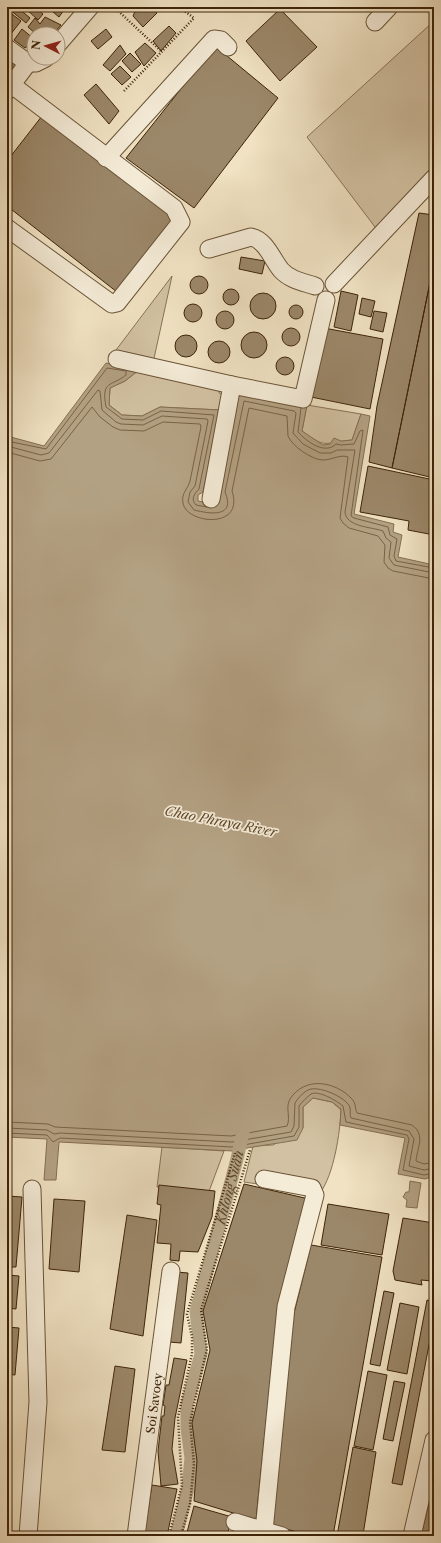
<svg xmlns="http://www.w3.org/2000/svg" width="441" height="1543" font-family="'Libre Caslon Text',serif">
<rect width="100%" height="100%" fill="#f0e2c3"/>
<filter id="stains"><feTurbulence type="fractalNoise" baseFrequency=".005" numOctaves="4"/><feColorMatrix values="0 0 0 0 .2 0 0 0 0 .09 0 0 0 0 .02 0 0 0 .5 -.17"/></filter>
<radialGradient id="worn" r=".72"><stop offset=".6" stop-color="#630" stop-opacity="0"/><stop offset="1" stop-color="#630" stop-opacity=".3"/></radialGradient>
<path fill="#d2c2a3" stroke="#887356" d="M 434,21 L 434,173 L 378,231 L 307,137 Z
M 172,276 L 153,363 L 113,354 Z
M 139,370 L 220,385 L 219,393 L 224,394 L 220,410 L 160,407 L 142,416 L 122,415 L 109,405 L 110,388 L 125,381 Z
M 307,405 L 361,414 L 352,440 C 325,443 325,449 302,431 Z
M 313,1098 L 332,1102 L 341,1110 C 340,1133 334,1174 320,1193 L 244,1182 L 253,1146 L 273,1145 L 303,1128 L 303,1107 Z
M 162,1147 L 224,1151 L 208,1194 L 157,1187 Z"/>
<path fill="#b3a183" stroke="#846f52" d="M 106,363 L 139,370 L 125,381 L 110,388 L 109,405 L 122,415 L 142,416 L 160,407 L 220,410 L 203,492 L 198,495 L 198,501 L 217,505 L 219,500 L 237,389 L 307,405 L 302,431 L 323,445 L 330,444 L 334,438 L 341,441 L 352,440 L 361,414 L 370,416 L 354,514 L 394,524 L 393,532 L 402,535 L 398,557 L 434,565 L 434,1176 L 425,1179 L 398,1174 L 405,1138 L 340,1125 L 341,1109 L 332,1102 L 313,1098 L 303,1107 L 303,1128 L 297,1140 C 275,1144 254,1146 233,1151 L 59,1142 L 56,1180 L 44,1180 L 47,1139 L 7,1137 L 7,436 L 44,446 Z
M 410,1181 L 421,1183 L 417,1208 L 406,1207 L 407,1200 L 403,1197 L 406,1192 L 409,1192 Z"/>
<g fill="none" stroke-linecap="round" stroke-linejoin="round">
<path stroke="#786246" stroke-width="1" d="M 301,408 L 298,432 C 307,442 325,455 336,444 L 341,445 L 354,444 L 360,431 L 363,430 L 351,516 L 354,518 L 388,527 L 390,535 L 397,539 L 394,556 L 396,561 L 434,568
M 7,441 L 46,449 L 107,368 L 126,371 L 126,375 C 111,387 101,380 106,407 L 122,419 L 143,420 L 161,411 L 214,415 L 199,489 C 195,493 190,499 196,505 L 207,507
M 7,446 L 41,455 L 49,453 L 98,390 L 100,391 L 102,410 L 116,422 L 121,424 L 143,425 L 162,416 L 207,419 L 208,421 L 195,486 L 190,492 L 188,502 L 194,510 C 210,514 236,518 225,492 L 244,401 L 294,411 L 296,413 L 293,433 L 303,444 L 320,453 L 331,453 L 337,450 L 355,450 L 345,512 C 346,527 372,527 383,531 L 386,538 L 391,542 L 389,558 L 394,565 L 434,573
M 7,452 L 40,461 L 51,459 L 92,407 L 100,417 L 113,427 L 120,430 L 144,431 L 163,422 L 200,424 L 201,427 C 197,445 194,463 190,481 C 188,489 181,493 183,503 C 186,524 245,530 232,491 L 249,408 L 287,416 L 288,436 C 292,446 312,460 323,460 C 332,460 340,454 348,457 L 340,518 L 343,523 L 349,528 L 378,536 L 385,545 L 384,562 L 388,568 L 393,571 L 434,579
M 7,1122 L 48,1124 L 55,1127 L 231,1136 L 287,1126 C 291,1118 285,1107 290,1099 C 305,1076 335,1081 352,1099 C 356,1103 355,1109 357,1113 L 412,1125 C 426,1135 417,1148 416,1161 L 424,1164 L 434,1162
M 7,1128 L 47,1130 L 54,1134 L 60,1133 L 232,1142 L 291,1132 L 294,1126 L 295,1103 C 298,1098 305,1090 311,1089 C 321,1087 342,1096 348,1104 C 352,1108 349,1114 351,1118 L 409,1131 L 414,1139 L 409,1166 L 424,1170 L 434,1168
M 7,1133 L 47,1135 L 53,1142 L 60,1138 L 232,1147 L 294,1136 L 299,1127 L 299,1106 C 302,1102 307,1097 311,1094 C 319,1090 337,1101 343,1106 L 346,1122 L 407,1135 L 409,1139 L 403,1170 L 424,1175 L 434,1173"/>
<path stroke="#b3a183" stroke-width="13" id="s1" d="M 176,1536 L 188,1488 L 191,1458 L 187,1428 L 187,1404 L 201,1354 L 196,1312 L 237,1159 L 243,1132"/>
</g>
<path fill="#9b8769" stroke="#3e2408" d="M 10,7 L 17,7 L 30,18 L 26,23 L 9,9 Z
M 24,7 L 35,7 L 43,14 L 38,20 Z
M 55,7 L 66,7 L 59,17 L 53,12 Z
M 137,7 L 142,7 L 144,10 L 146,7 L 151,7 L 157,13 L 143,27 L 133,16 Z
M 280,9 L 317,47 L 280,81 L 246,41 Z
M 8,11 L 21,21 L 7,39 L 7,12 Z
M 45,17 L 61,25 L 53,34 L 36,34 L 28,27 L 35,18 L 40,24 Z
M 169,26 L 176,33 L 161,51 L 153,41 Z
M 22,29 L 34,39 L 34,42 L 25,48 L 14,40 Z
M 106,29 L 112,37 L 98,49 L 91,41 Z
M 145,43 L 156,53 L 144,66 L 135,52 Z
M 120,45 L 126,54 L 110,71 L 103,65 Z
M 215,46 L 278,98 L 194,208 L 126,158 Z
M 130,53 L 141,64 L 132,72 L 122,61 Z
M 11,59 L 18,64 L 12,72 L 7,70 L 7,65 Z
M 120,66 L 131,77 L 122,85 L 111,74 Z
M 96,84 L 119,111 L 109,124 L 84,95 Z
M 42,116 L 174,219 L 117,292 L 7,206 L 7,161 Z
M 419,213 L 434,215 L 434,263 L 392,468 L 369,462 L 377,406 Z
M 241,257 L 265,261 L 262,274 L 239,269 Z
M 434,263 L 434,478 L 392,468 Z
M190 285a9 9 0 1 1 18 0a9 9 0 1 1-18 0Z
M223 297a8 8 0 1 1 16 0a8 8 0 1 1-16 0Z
M 341,291 L 358,295 L 351,331 L 334,327 Z
M250 306a13 13 0 1 1 26 0a13 13 0 1 1-26 0Z
M 362,298 L 375,301 L 371,317 L 359,314 Z
M184 313a9 9 0 1 1 18 0a9 9 0 1 1-18 0Z
M289 312a7 7 0 1 1 14 0a7 7 0 1 1-14 0Z
M 374,311 L 387,313 L 383,332 L 370,329 Z
M216 320a9 9 0 1 1 18 0a9 9 0 1 1-18 0Z
M282 337a9 9 0 1 1 18 0a9 9 0 1 1-18 0Z
M 324,328 L 383,339 L 370,409 L 311,397 Z
M241 345a13 13 0 1 1 26 0a13 13 0 1 1-26 0Z
M175 346a11 11 0 1 1 22 0a11 11 0 1 1-22 0Z
M208 352a11 11 0 1 1 22 0a11 11 0 1 1-22 0Z
M276 366a9 9 0 1 1 18 0a9 9 0 1 1-18 0Z
M 368,466 L 434,480 L 434,535 L 408,530 L 409,521 L 360,512 Z
M 244,1184 L 309,1199 L 276,1326 L 256,1520 L 194,1501 L 197,1461 L 192,1423 L 210,1350 L 203,1311 Z
M 159,1185 L 215,1191 L 212,1217 L 198,1252 L 180,1251 L 179,1261 L 170,1260 L 171,1244 L 157,1243 L 161,1205 L 157,1204 Z
M 7,1196 L 22,1197 L 16,1267 L 7,1267 Z
M 54,1199 L 85,1201 L 79,1272 L 49,1269 Z
M 328,1204 L 389,1214 L 382,1255 L 321,1245 Z
M 127,1215 L 157,1220 L 143,1336 L 110,1329 Z
M 403,1218 L 434,1223 L 433,1281 L 421,1280 L 422,1285 L 395,1280 L 393,1271 Z
M 311,1245 L 382,1257 L 333,1536 L 311,1536 L 272,1525 L 292,1321 Z
M 177,1272 L 188,1273 L 181,1343 L 169,1342 Z
M 7,1275 L 19,1276 L 16,1309 L 7,1308 Z
M 384,1291 L 394,1293 L 380,1366 L 370,1364 Z
M 427,1300 L 434,1302 L 434,1319 L 402,1485 L 392,1483 Z
M 400,1303 L 419,1307 L 407,1374 L 387,1370 Z
M 7,1327 L 19,1328 L 15,1375 L 7,1374 Z
M 174,1358 L 187,1360 L 175,1418 L 172,1449 L 178,1484 L 161,1486 L 158,1451 L 162,1416 L 164,1416 L 165,1406 L 163,1405 L 166,1385 L 169,1385 Z
M 115,1366 L 135,1369 L 125,1452 L 102,1450 Z
M 368,1371 L 387,1375 L 373,1450 L 354,1446 Z
M 394,1381 L 405,1383 L 393,1441 L 383,1439 Z
M 353,1447 L 376,1452 L 363,1535 L 365,1536 L 337,1536 Z
M 434,1481 L 434,1536 L 421,1536 Z
M 152,1485 L 177,1489 L 167,1536 L 144,1536 Z
M 194,1506 L 232,1517 L 228,1532 L 242,1536 L 186,1536 Z"/>
<g fill="none" stroke-linecap="round" stroke-linejoin="round">
<defs>
<g id="minor">
<path d="M 375,22 L 389,7"/>
<path d="M 58,44 L 90,7"/>
<path d="M 7,48 L 28,63"/>
<path d="M 28,63 L 36,63 L 46,58"/>
<path d="M 7,91 L 28,63"/>
<path d="M 106,158 L 214,39 L 221,40 L 228,47"/>
<path d="M 7,228 L 112,304 L 117,303 L 181,222 L 174,208 L 12,85"/>
<path d="M 209,249 L 251,237 C 266,240 272,259 281,270 C 290,280 303,282 315,286"/>
<path d="M 334,284 L 434,178"/>
<path d="M 117,359 L 232,385"/>
<path d="M 211,499 L 232,385 L 303,399 L 326,300"/>
<path d="M 235,1522 L 282,1536"/>
<path d="M 264,1531 L 286,1307 L 315,1195 L 312,1188 L 264,1179"/>
<path d="M 28,1536 L 38,1402 L 32,1189"/>
<path id="s2" d="M 136,1536 L 171,1271"/>
<path d="M 412,1536 L 434,1440"/>
</g>
</defs>
<use href="#minor" stroke="#6a5437" stroke-width="19"/>
<path stroke="#3e2408" stroke-width="2.5" stroke-dasharray="1 2" stroke-linecap="butt" d="M 114,7 L 161,51
M 124,91 L 194,18 L 179,7
M 169,1536 L 182,1485 L 178,1417 L 192,1354 L 192,1337 L 187,1314 L 235,1153
M 181,1536 L 190,1504 L 194,1464 L 190,1422 L 207,1349 L 201,1310 L 250,1150"/>
<use href="#minor" stroke="#f5ecd8" stroke-width="17"/>
</g>
<g text-anchor="middle" dominant-baseline="central" stroke-width="3.5" stroke-linejoin="round" paint-order="stroke">
<g font-size="12" fill="#3e2408" stroke="#f5ecd8">
<text stroke="none"><textPath href="#s2" startOffset="134">Soi Savoey</textPath></text>
</g>
<g font-size="13" font-style="italic" fill="#614a2d" stroke="#f5ecd8">
<text transform="translate(221 821) rotate(11)">Chao Phraya River</text>
<text stroke="none"><textPath href="#s1" startOffset="357">Khlong Suan</textPath></text>
</g>
</g>
<rect width="441" height="1543" fill="none" stroke="#f0e2c3" stroke-width="24"/>
<rect x="8" y="8" width="425" height="1527" fill="none" stroke="#3e2408" stroke-width="2"/>
<rect x="12" y="12" width="417" height="1519" fill="none" stroke="#3e2408"/>
<g transform="translate(46 46) rotate(276)"><circle r="19" fill="#f5ecd8" stroke="#ac9c85"/>
<path d="M0-3L7 15L0 10L-7 15Z" fill="#8f2418"/>
<text y="-6" font-size="11" font-weight="bold" text-anchor="middle" fill="#3e2408">N</text>
</g>
<rect width="100%" height="100%" filter="url(#stains)"/>
<rect width="100%" height="100%" fill="url(#worn)"/>
</svg>
